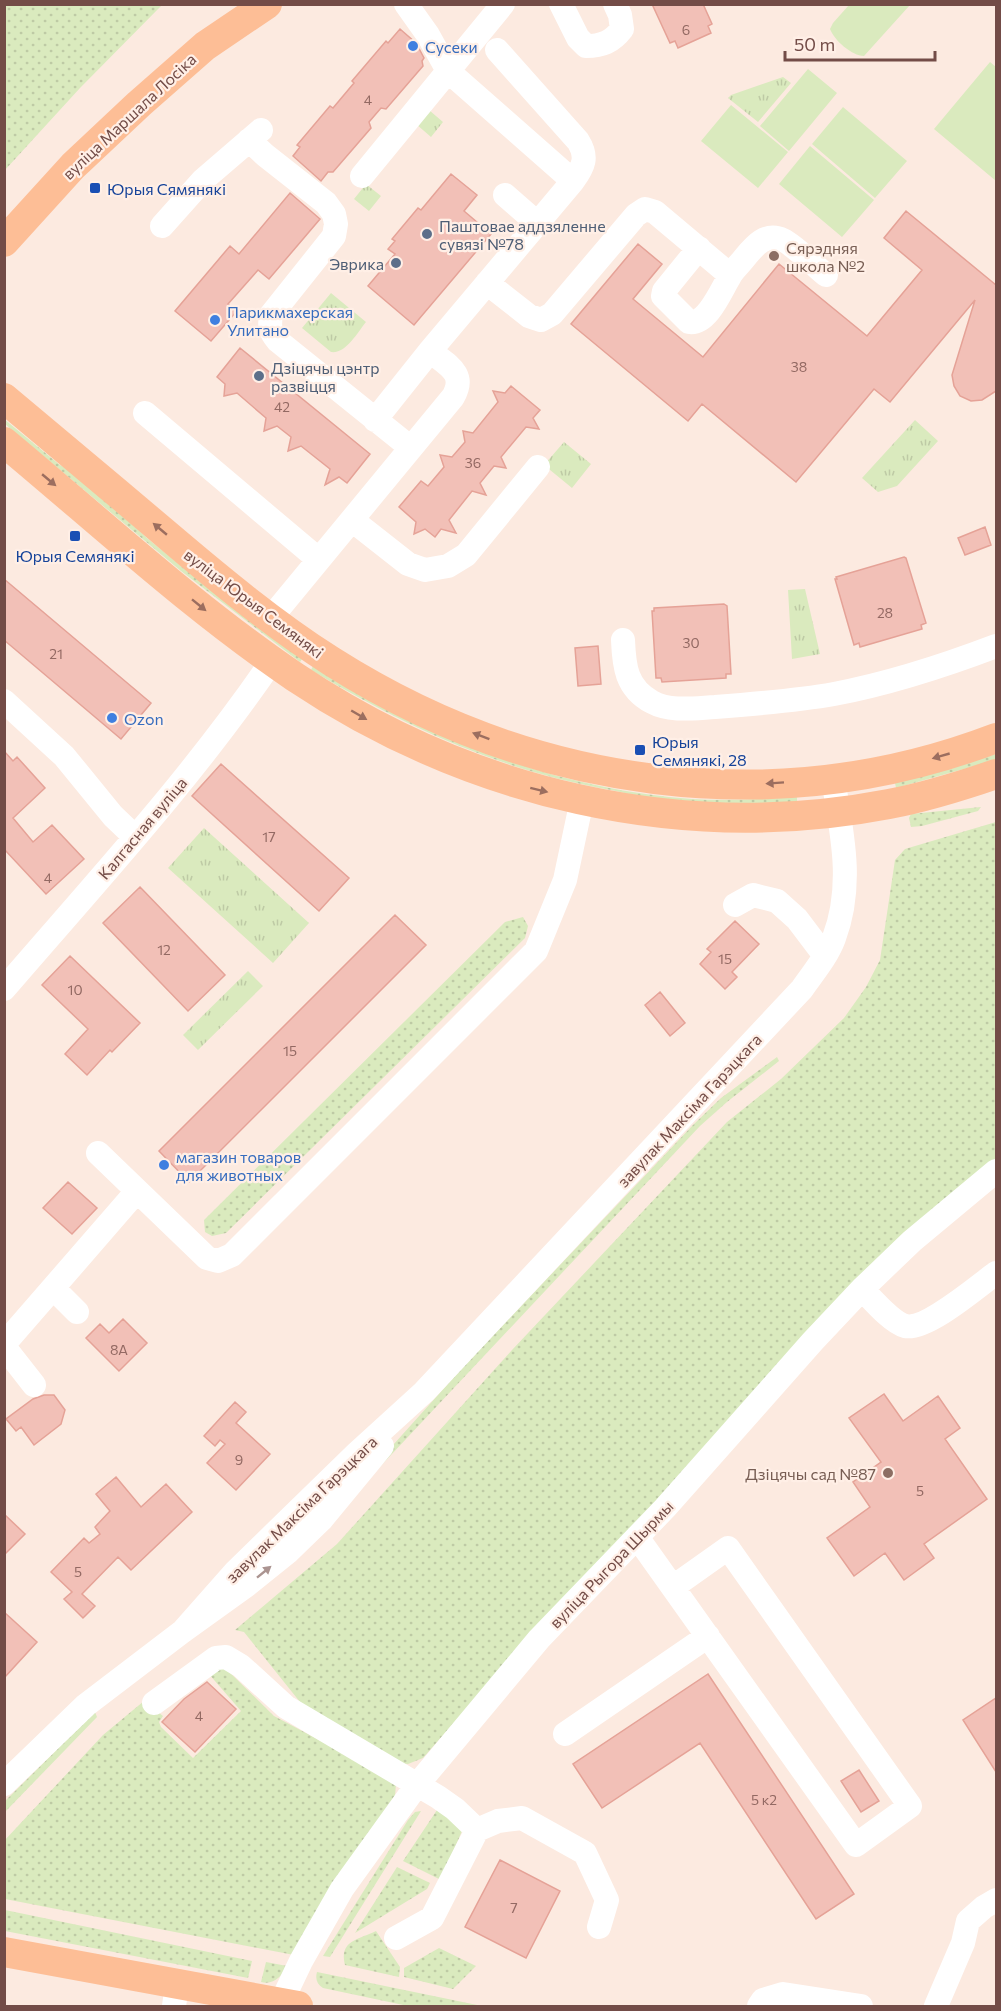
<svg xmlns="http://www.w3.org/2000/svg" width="1001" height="2011" font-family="Commissioner,sans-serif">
<defs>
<pattern id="grass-dots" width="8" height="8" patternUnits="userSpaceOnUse" patternTransform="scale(1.5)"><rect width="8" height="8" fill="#daeabe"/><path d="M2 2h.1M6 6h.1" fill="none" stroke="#becaa5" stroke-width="1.8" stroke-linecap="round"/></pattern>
<pattern id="park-tufts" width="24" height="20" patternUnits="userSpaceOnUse" patternTransform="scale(1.5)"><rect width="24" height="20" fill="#daeabe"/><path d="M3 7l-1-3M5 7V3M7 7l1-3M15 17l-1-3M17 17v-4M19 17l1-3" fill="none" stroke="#becaa5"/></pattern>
</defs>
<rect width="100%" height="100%" fill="#fceae0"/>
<path fill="url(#grass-dots)" d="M 5,4 L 162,5 L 80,88 L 5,170 Z
M 4,419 L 60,465 L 79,475 L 147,538 L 191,574 L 302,659 L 300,662 L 181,571 L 5,424 Z
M 313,666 C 430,738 554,789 692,799 C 727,801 762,799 797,797 L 797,802 C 755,804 712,804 669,801 C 650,799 630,794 611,790 C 499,770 408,728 311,670 Z
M 996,754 L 996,760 L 896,788 L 895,783 Z
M 981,807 L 978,811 L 922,826 L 911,827 L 909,818 L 911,814 Z
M 996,822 L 996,1158 L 986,1166 L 674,1482 L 474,1700 L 423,1758 L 408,1764 L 396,1763 L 304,1707 L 244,1632 L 235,1630 L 337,1544 L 512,1350 L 727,1122 L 781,1079 L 844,1018 L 866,987 L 880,960 L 895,860 L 905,849 Z
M 523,917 L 528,926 L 525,938 L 226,1233 L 212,1236 L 205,1232 L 204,1220 L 505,922 Z
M 777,1057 L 779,1061 L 727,1102 L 700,1126 L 360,1488 L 358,1484 L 464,1366 L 693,1125 L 721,1098 Z
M 220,1663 L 274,1716 L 385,1775 L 396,1784 L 395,1796 L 339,1877 L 294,1955 L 5,1899 L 4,1841 L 103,1735 L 144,1701 L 163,1716 L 159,1722 L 161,1727 L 193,1758 L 241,1711 L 208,1673 Z
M 95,1712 L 97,1717 L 5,1812 L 5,1801 Z
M 439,1807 L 462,1831 L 441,1880 L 403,1861 Z
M 421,1811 L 330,1957 L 323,1956 L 408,1820 L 415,1812 Z
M 397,1867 L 430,1883 L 427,1889 L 355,1933 Z
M 5,1910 L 252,1961 L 248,1978 L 5,1931 Z
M 376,1931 L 400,1967 L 399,1977 L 345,1965 C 339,1941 357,1940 376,1931 Z
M 439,1948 L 476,1966 L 453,1989 L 404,1977 L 404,1968 Z
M 266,1962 L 287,1966 C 281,1977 274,1985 261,1982 Z
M 317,1972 L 482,2006 L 408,2006 L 323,1988 C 317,1984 315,1979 317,1972 Z"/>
<path fill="url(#park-tufts)" d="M 783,77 L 791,83 L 758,122 L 728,98 L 731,95 Z
M 429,110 L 443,122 L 431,137 L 416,124 Z
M 366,184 L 381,196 L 369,211 L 354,199 Z
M 331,293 L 366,322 C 357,333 346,354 331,352 L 302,328 Z
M 915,420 L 938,441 L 897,486 L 878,492 L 862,478 Z
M 564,442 L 591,464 L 572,488 L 544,465 Z
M 805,589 L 820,654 L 792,659 L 788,590 Z
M 204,828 L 309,923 L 273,963 L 168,868 Z
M 248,971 L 263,986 L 198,1050 L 183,1035 Z"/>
<path fill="#daeabe" d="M 849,5 L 849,4 L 910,5 L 864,56 C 852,56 834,40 830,29 L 833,23 Z
M 990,62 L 996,67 L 996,181 L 934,129 Z
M 808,69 L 837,93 L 789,151 L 760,126 Z
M 731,105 L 788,152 L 758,188 L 701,141 Z
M 843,107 L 907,161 L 875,198 L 812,144 Z
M 810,146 L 874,200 L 842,237 L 779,184 Z"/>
<path fill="#f2c0b7" stroke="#e5a297" stroke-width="1.5" d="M 652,4 L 703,4 L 712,24 L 708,26 L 711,33 L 678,48 L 675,41 L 670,43 Z
M 400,29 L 416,43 L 424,58 L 422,61 L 423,66 L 386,109 L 381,108 L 369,122 L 371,128 L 333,172 L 328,172 L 321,181 L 293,156 L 300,147 L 297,145 L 330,106 L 333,108 L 354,83 L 352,81 L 386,41 L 388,43 Z
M 451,174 L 477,195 L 464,211 L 491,234 L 414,325 L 368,286 L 395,254 L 388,249 L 395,241 L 392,239 L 418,208 L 421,210 Z
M 290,193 L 320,219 L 269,279 L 258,270 L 228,304 L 236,312 L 211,341 L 175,311 L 230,246 L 239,254 Z
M 906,211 L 996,285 L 996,391 L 982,400 L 971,401 L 960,396 L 954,386 L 952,375 L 975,300 L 890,402 L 874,389 L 796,482 L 702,404 L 688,421 L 571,324 L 638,244 L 662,264 L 633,299 L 703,357 L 779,264 L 867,336 L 922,270 L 884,238 Z
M 240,348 L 370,454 L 347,483 L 339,477 L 325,485 L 330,469 L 301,446 L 288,451 L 291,437 L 277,426 L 264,431 L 266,418 L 237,393 L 224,396 L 225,384 L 217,377 Z
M 511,386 L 540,410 L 533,418 L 539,429 L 526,427 L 501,457 L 506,468 L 494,466 L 480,483 L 486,495 L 472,491 L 449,520 L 456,533 L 441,529 L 435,537 L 425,529 L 414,534 L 416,522 L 399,507 L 421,481 L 428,486 L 444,467 L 440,455 L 452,457 L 465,442 L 463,431 L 473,433 L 498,402 L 493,391 L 505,393 Z
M 985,527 L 991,545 L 965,555 L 958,538 Z
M 904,557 L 906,558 L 926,623 L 921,625 L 922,629 L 860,647 L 859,643 L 854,645 L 835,579 L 837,579 L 836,577 Z
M 4,579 L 151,703 L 121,739 L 4,640 Z
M 724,604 L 727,606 L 731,674 L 726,674 L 726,678 L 662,682 L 661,678 L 656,678 L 652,611 L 654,611 L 654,608 Z
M 598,646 L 601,684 L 578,686 L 575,648 Z
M 4,751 L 13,761 L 17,757 L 45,788 L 13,818 L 33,842 L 52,825 L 84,859 L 46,894 L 4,849 Z
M 221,764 L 349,878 L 319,911 L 192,796 Z
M 140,887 L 225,975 L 188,1011 L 103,923 Z
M 395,915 L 426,945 L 189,1182 L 159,1151 Z
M 735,921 L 759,944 L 732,972 L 737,977 L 725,989 L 700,964 L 711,952 L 707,949 Z
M 70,956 L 140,1023 L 112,1052 L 110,1050 L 87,1075 L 65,1054 L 88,1029 L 42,985 Z
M 660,992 L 685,1023 L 670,1036 L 645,1005 Z
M 68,1182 L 97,1208 L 72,1234 L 43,1208 Z
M 123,1319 L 147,1343 L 119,1371 L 86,1338 L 100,1324 L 109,1333 Z
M 884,1394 L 903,1421 L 938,1396 L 960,1428 L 945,1439 L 987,1499 L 924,1544 L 934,1558 L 904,1580 L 885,1553 L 854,1576 L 827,1538 L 870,1507 L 853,1482 L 881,1462 L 849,1418 Z
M 44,1395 L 54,1395 L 65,1410 L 61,1424 L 34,1445 L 21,1427 L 16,1431 L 6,1419 L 33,1399 Z
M 235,1402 L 246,1412 L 236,1423 L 270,1454 L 236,1490 L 207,1463 L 225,1444 L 220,1440 L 215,1446 L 204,1436 Z
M 116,1477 L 141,1507 L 166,1484 L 192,1512 L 131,1570 L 118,1557 L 82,1594 L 95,1606 L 83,1618 L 64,1599 L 72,1592 L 51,1572 L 84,1538 L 89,1543 L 100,1534 L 95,1527 L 110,1511 L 96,1494 Z
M 4,1514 L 25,1534 L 4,1555 Z
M 4,1612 L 37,1642 L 4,1678 Z
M 708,1674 L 854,1894 L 816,1919 L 700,1743 L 602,1808 L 573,1764 Z
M 207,1682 L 236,1709 L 195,1752 L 162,1722 L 184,1699 Z
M 996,1698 L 996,1772 L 963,1720 Z
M 859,1770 L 879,1801 L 861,1812 L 841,1781 Z
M 500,1860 L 560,1891 L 526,1958 L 465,1927 Z"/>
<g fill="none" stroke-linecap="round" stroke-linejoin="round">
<path stroke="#fff" stroke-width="24" d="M 561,4 L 578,38 L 586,46 C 602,46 612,42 622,29 L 620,15 L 615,4
M 497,50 L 578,141 C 588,157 584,166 573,181
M 249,140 L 265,155 L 326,203 L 334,214 L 336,224 L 334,236 L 271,315 C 269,327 270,332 278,341 L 411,448
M 362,176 L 503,4
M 505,195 L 537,223
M 162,226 L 203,180 L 261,130
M 699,248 L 664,291 L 663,296 L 689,322 C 708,325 722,288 730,276 C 733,270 738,266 742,261 C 752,249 764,231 783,240 C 794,245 816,267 826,275
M 487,283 L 529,316 L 541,320 L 552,314 L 636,215 L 645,209 L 655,212 L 730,275
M 145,413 L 318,559
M 375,420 L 430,351 L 573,181 L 448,71 L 428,35 L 406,4
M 352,520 L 408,564 L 425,570 L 448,566 L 466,555 L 538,467
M 270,619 L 453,397 C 467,373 447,365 430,351
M 623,640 C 624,666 626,688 652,702 C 670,712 695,708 715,707 C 755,704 795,701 834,694 C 887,684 946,665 996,646
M 4,701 L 64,756 L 113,816 L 135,837
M 735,905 L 753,895 L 777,901 L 797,919 L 825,956
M 4,989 C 96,882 193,777 272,661
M 98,1153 L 207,1258 L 218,1261 L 232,1255 L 536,951 L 565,880 L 582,800
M 53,1288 L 77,1312
M 862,1289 C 872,1299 891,1322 905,1326 C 926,1331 978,1286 996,1273
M 34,1385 L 5,1348 L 6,1342 L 137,1191
M 637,1537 L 856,1845 L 910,1806 L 728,1548 L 673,1587
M 183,1631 L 236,1571 L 357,1453 L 424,1392 L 802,989 C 813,973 827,957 834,938 C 854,885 842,833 833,779
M 154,1703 L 216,1658 L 226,1657 L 241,1666 L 286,1707 L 438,1797 L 455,1809 L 477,1830 L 432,1918 L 396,1938
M 565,1734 L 708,1636
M 4,1784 L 86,1705 L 183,1631 L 247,1585 L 288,1552 L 321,1520 L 382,1446
M 477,1830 L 498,1821 L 522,1818 L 585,1853 L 607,1900 L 599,1927
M 281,2003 L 301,1961 L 342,1889 L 417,1785 L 539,1639 L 665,1508 L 813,1341 L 862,1289 L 912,1241 L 996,1171
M 174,2006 L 177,1985
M 759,2006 L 763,2000 L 783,1994 L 861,2006
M 936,2006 L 963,1943 L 968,1921 L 984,1907 L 996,1900"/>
<path stroke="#fdbe96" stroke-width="30" d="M 4,242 L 73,166 L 139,104 L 205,46 L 267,4
M 4,398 C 59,444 113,489 167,535 C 220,580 273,624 331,661 C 531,788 773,823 996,738
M 4,442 C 99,521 193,608 295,677 C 470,794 681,844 889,804 C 926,797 961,786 996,774
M 4,1952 L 298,2006"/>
</g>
<defs><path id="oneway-solid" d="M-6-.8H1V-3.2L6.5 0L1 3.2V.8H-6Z" transform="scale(1.5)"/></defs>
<g fill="#9c6e5f">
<use href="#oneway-solid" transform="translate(49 480) rotate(40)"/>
<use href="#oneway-solid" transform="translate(160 529) rotate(-140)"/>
<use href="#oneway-solid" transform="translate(199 605) rotate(39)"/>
<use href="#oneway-solid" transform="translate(359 715) rotate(30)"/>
<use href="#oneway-solid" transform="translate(481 736) rotate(-159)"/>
<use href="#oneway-solid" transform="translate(941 756) rotate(164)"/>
<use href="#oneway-solid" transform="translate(775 783) rotate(176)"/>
<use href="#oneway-solid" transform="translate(539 790) rotate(14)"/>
</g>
<use fill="#ab9491" href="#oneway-solid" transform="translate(264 1572) rotate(-39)"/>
<g fill="#3f7fe0" stroke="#ffefe6" stroke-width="2">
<circle cx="413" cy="46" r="6"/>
<circle cx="215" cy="320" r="6"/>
<circle cx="112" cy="718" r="6"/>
<circle cx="164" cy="1165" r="6"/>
</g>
<g fill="#1a4fb4" stroke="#ffefe6" stroke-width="2">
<rect x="89" y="182" width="12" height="12" rx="3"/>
<rect x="69" y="530" width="12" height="12" rx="3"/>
<rect x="634" y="744" width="12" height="12" rx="3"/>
</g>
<g fill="#5c6f8a" stroke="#ffefe6" stroke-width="2">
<circle cx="427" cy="234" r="6"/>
<circle cx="396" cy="263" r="6"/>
<circle cx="259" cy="376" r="6"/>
</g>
<g fill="#8d6e63" stroke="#ffefe6" stroke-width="2">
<circle cx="774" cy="256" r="6"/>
<circle cx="888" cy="1473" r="6"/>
</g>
<g text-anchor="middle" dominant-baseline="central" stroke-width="4.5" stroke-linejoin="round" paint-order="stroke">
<g font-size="14" fill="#936963">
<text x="686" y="29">6</text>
<text x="368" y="99">4</text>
<text x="799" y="366">38</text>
<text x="282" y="406">42</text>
<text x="473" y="462">36</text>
<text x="885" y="612">28</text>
<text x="691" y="642">30</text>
<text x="56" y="653">21</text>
<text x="269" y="836">17</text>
<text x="48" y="877">4</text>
<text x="164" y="949">12</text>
<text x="725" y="958">15</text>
<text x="75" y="989">10</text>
<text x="290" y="1050">15</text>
<text x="119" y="1349">8А</text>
<text x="239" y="1459">9</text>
<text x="920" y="1490">5</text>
<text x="78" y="1571">5</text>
<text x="199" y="1715">4</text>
<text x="764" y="1799">5 к2</text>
<text x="514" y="1907">7</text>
</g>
<g font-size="16" fill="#366cbe" stroke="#ffefe6" text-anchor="start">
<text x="425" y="46">Сусеки</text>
<text x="227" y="311">Парикмахерская<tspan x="227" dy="18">Улитано</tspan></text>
<text x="124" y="718">Ozon</text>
<text x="176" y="1156">магазин товаров<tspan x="176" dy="18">для животных</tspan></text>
</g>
<g font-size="16" fill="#734c47" stroke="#ffefe6">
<text transform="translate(129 116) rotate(-43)">вуліца Маршала Лосіка</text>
<text transform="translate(254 603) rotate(37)">вуліца Юрыя Семянякі</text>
<text transform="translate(142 828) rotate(-50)">Калгасная вуліца</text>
<text transform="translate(689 1110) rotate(-47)">завулак Максіма Гарэцкага</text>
<text transform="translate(301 1509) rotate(-44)">завулак Максіма Гарэцкага</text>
<text transform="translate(611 1564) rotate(-46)">вуліца Рыгора Шырмы</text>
</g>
<g font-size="16" fill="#164399" stroke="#ffefe6" text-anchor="start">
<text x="107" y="188">Юрыя Сямянякі</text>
<text x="75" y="555" text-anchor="middle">Юрыя Семянякі</text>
<text x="652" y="741">Юрыя<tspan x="652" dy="18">Семянякі, 28</tspan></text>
</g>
<g font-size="16" fill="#4e5e75" stroke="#ffefe6" text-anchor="start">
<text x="439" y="225">Паштовае аддзяленне<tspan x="439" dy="18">сувязі №78</tspan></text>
<text x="384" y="263" text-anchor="end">Эврика</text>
<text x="271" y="367">Дзіцячы цэнтр<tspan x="271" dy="18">развіцця</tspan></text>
</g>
<g font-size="16" fill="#785e54" stroke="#ffefe6" text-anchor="start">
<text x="786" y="247">Сярэдняя<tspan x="786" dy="18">школа №2</tspan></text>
<text x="876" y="1473" text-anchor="end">Дзіцячы сад №87</text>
</g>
</g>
<rect width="1001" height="2011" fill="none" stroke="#734c47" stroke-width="12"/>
<path d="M785 51v9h150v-9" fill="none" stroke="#734c47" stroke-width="3"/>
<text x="794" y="51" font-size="18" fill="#734c47" stroke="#ffefe6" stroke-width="4.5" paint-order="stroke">50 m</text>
</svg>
